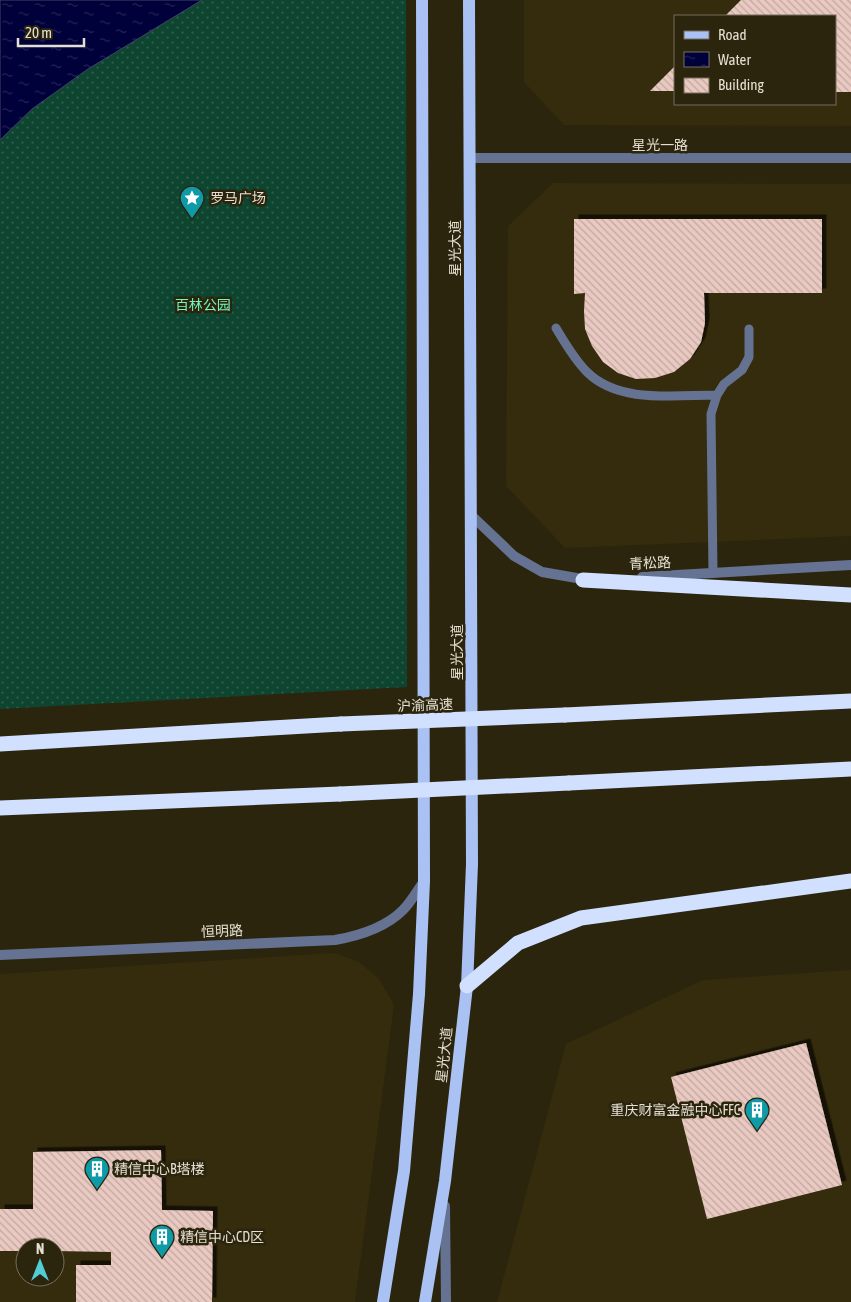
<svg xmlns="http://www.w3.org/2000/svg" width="851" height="1302" font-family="'Asap Condensed','Noto Sans SC',sans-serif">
<defs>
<pattern id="grass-dots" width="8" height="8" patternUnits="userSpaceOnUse" patternTransform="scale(1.25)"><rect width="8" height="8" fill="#0d4530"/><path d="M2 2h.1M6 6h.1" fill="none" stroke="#305f4d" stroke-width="1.8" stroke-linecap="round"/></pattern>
<pattern id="water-ripples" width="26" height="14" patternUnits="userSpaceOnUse" patternTransform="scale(1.25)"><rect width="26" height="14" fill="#00003a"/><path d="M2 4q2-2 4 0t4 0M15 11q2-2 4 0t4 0" fill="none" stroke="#252555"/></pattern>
<pattern id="building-back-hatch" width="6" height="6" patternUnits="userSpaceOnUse" patternTransform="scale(1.25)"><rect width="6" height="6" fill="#e9c9c1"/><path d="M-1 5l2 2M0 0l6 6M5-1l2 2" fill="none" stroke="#c0a8a0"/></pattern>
<filter id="shadow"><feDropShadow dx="4.5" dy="-4.5" stdDeviation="0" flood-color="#0009"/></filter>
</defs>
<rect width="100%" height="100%" fill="#2c250e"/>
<path fill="#352b0d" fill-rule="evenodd" d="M 524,0 L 851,0 L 851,126 L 564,125 L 524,82 ZM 675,16 L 835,16 L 835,104 L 675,104 Z
M 553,183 L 851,184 L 851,536 L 565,548 L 506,486 L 508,226 Z
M 335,953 L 359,962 L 379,979 L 394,1005 L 355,1302 L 0,1302 L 0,974 ZM 25,1247 L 55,1247 L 55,1277 L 25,1277 Z
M 851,970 L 851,1302 L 497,1302 L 566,1044 L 703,980 Z"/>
<path fill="url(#grass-dots)" d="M 0,0 L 406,0 L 407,687 L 0,709 Z"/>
<path fill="url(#water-ripples)" stroke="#444367" d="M 0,0 L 202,0 L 88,69 L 32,109 L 0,140 Z"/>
<path fill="url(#building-back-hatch)" filter="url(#shadow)" d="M 741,0 L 851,0 L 851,92 L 835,92 L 835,16 L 725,16 Z
M 675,66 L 675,91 L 650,91 Z
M 574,219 L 822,219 L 822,293 L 704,293 L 705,323 L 701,342 L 690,359 L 674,372 L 655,378 L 636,379 L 618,373 L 603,362 L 592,346 L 585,329 L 584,311 L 585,293 L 574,294 Z
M 806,1043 L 842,1185 L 707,1219 L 671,1077 Z
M 161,1150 L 162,1210 L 213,1211 L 212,1302 L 76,1302 L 76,1265 L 111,1265 L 111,1252 L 55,1251 L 55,1247 L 25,1247 L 25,1251 L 0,1251 L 0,1209 L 33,1209 L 33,1152 Z"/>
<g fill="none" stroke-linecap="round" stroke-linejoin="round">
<path stroke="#657291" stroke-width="9" d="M 556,328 C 565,343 574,359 587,372 C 619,404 675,395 717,395
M 713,573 L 711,414 L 717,395 L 724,384 L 742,370 L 749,357 L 749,329"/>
<path stroke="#657291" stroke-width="10" d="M 469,158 L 851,158
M 472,516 L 514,556 L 542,572 L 588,580
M 642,577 L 851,565
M 0,955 L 335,940 C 358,936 385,928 403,910 C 411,902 417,891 424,881
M 445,1206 L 446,1302"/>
<path stroke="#aac1f3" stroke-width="12" d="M 383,1302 L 404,1171 L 419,994 L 424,881 L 422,0
M 425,1302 L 445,1181 L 467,986 L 472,864 L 469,0"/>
<path stroke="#d2e0ff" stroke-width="15" d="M 583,580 L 851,595
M 565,715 L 851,701
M 0,744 L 341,724
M 569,783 L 851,769
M 0,808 L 340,794
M 467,986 L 518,943 L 581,918 L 851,881"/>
<path stroke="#d2e0ff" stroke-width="15" d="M 341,724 L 565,715
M 340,794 L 569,783"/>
</g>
<defs>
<symbol id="sight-pin" viewBox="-11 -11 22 30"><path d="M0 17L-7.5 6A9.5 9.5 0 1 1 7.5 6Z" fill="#0f9aa8" stroke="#2c250e"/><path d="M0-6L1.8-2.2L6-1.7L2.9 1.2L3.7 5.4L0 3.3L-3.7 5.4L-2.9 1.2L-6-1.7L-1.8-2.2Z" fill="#fff"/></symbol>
<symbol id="building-pin" viewBox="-11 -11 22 30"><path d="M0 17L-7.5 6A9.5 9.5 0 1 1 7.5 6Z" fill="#0f9aa8" stroke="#2c250e"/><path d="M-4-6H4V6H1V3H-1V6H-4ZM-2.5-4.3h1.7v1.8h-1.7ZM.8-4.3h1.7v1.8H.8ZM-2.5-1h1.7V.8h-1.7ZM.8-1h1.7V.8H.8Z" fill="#fff"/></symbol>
</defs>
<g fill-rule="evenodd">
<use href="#sight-pin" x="178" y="184" width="28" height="38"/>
<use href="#building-pin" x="743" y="1096" width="28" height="38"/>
<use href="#building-pin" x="83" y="1155" width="28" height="38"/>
<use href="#building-pin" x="148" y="1223" width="28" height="38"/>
</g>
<g text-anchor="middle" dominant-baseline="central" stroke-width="5" stroke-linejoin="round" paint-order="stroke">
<g font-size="14" fill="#e4dfd1" stroke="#2c250e">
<text x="660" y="145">星光一路</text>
<text transform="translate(455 248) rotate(-90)">星光大道</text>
<text transform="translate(650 563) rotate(-3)">青松路</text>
<text transform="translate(457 652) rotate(-90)">星光大道</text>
<text transform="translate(425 705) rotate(-2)">沪渝高速</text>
<text transform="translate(222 931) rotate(-3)">恒明路</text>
<text transform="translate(444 1055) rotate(-84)">星光大道</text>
</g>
<g font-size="14" fill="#e4dfd1" stroke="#2c250e" text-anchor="start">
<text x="210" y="198">罗马广场</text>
<text x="740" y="1110" text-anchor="end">重庆财富金融中心FFC</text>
<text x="114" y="1169">精信中心B塔楼</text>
<text x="180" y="1237">精信中心CD区</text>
</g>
<g font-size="14" fill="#73f6bc" stroke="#2c250e">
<text x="203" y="305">百林公园</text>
</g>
</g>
<rect x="674" y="15" width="162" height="90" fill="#2c250e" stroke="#766f5c"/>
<rect x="684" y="31" width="25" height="8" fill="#aac1f3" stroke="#766f5c"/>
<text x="718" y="40" font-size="15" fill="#e4dfd1">Road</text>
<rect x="684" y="52" width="25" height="15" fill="url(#water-ripples)" stroke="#766f5c"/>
<text x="718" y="65" font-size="15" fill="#e4dfd1">Water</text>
<rect x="684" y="78" width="25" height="15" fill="url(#building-back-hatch)" stroke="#766f5c"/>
<text x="718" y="90" font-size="15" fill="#e4dfd1">Building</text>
<g transform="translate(40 1262)"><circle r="24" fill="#2c250e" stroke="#766f5c"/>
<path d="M0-4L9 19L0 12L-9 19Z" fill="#52ccd5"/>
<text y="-8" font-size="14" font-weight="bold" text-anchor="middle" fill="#e4dfd1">N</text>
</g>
<path d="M18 38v8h66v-8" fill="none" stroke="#e4dfd1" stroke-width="2.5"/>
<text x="25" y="38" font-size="15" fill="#e4dfd1" stroke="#2c250e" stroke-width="4" paint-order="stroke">20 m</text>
</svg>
